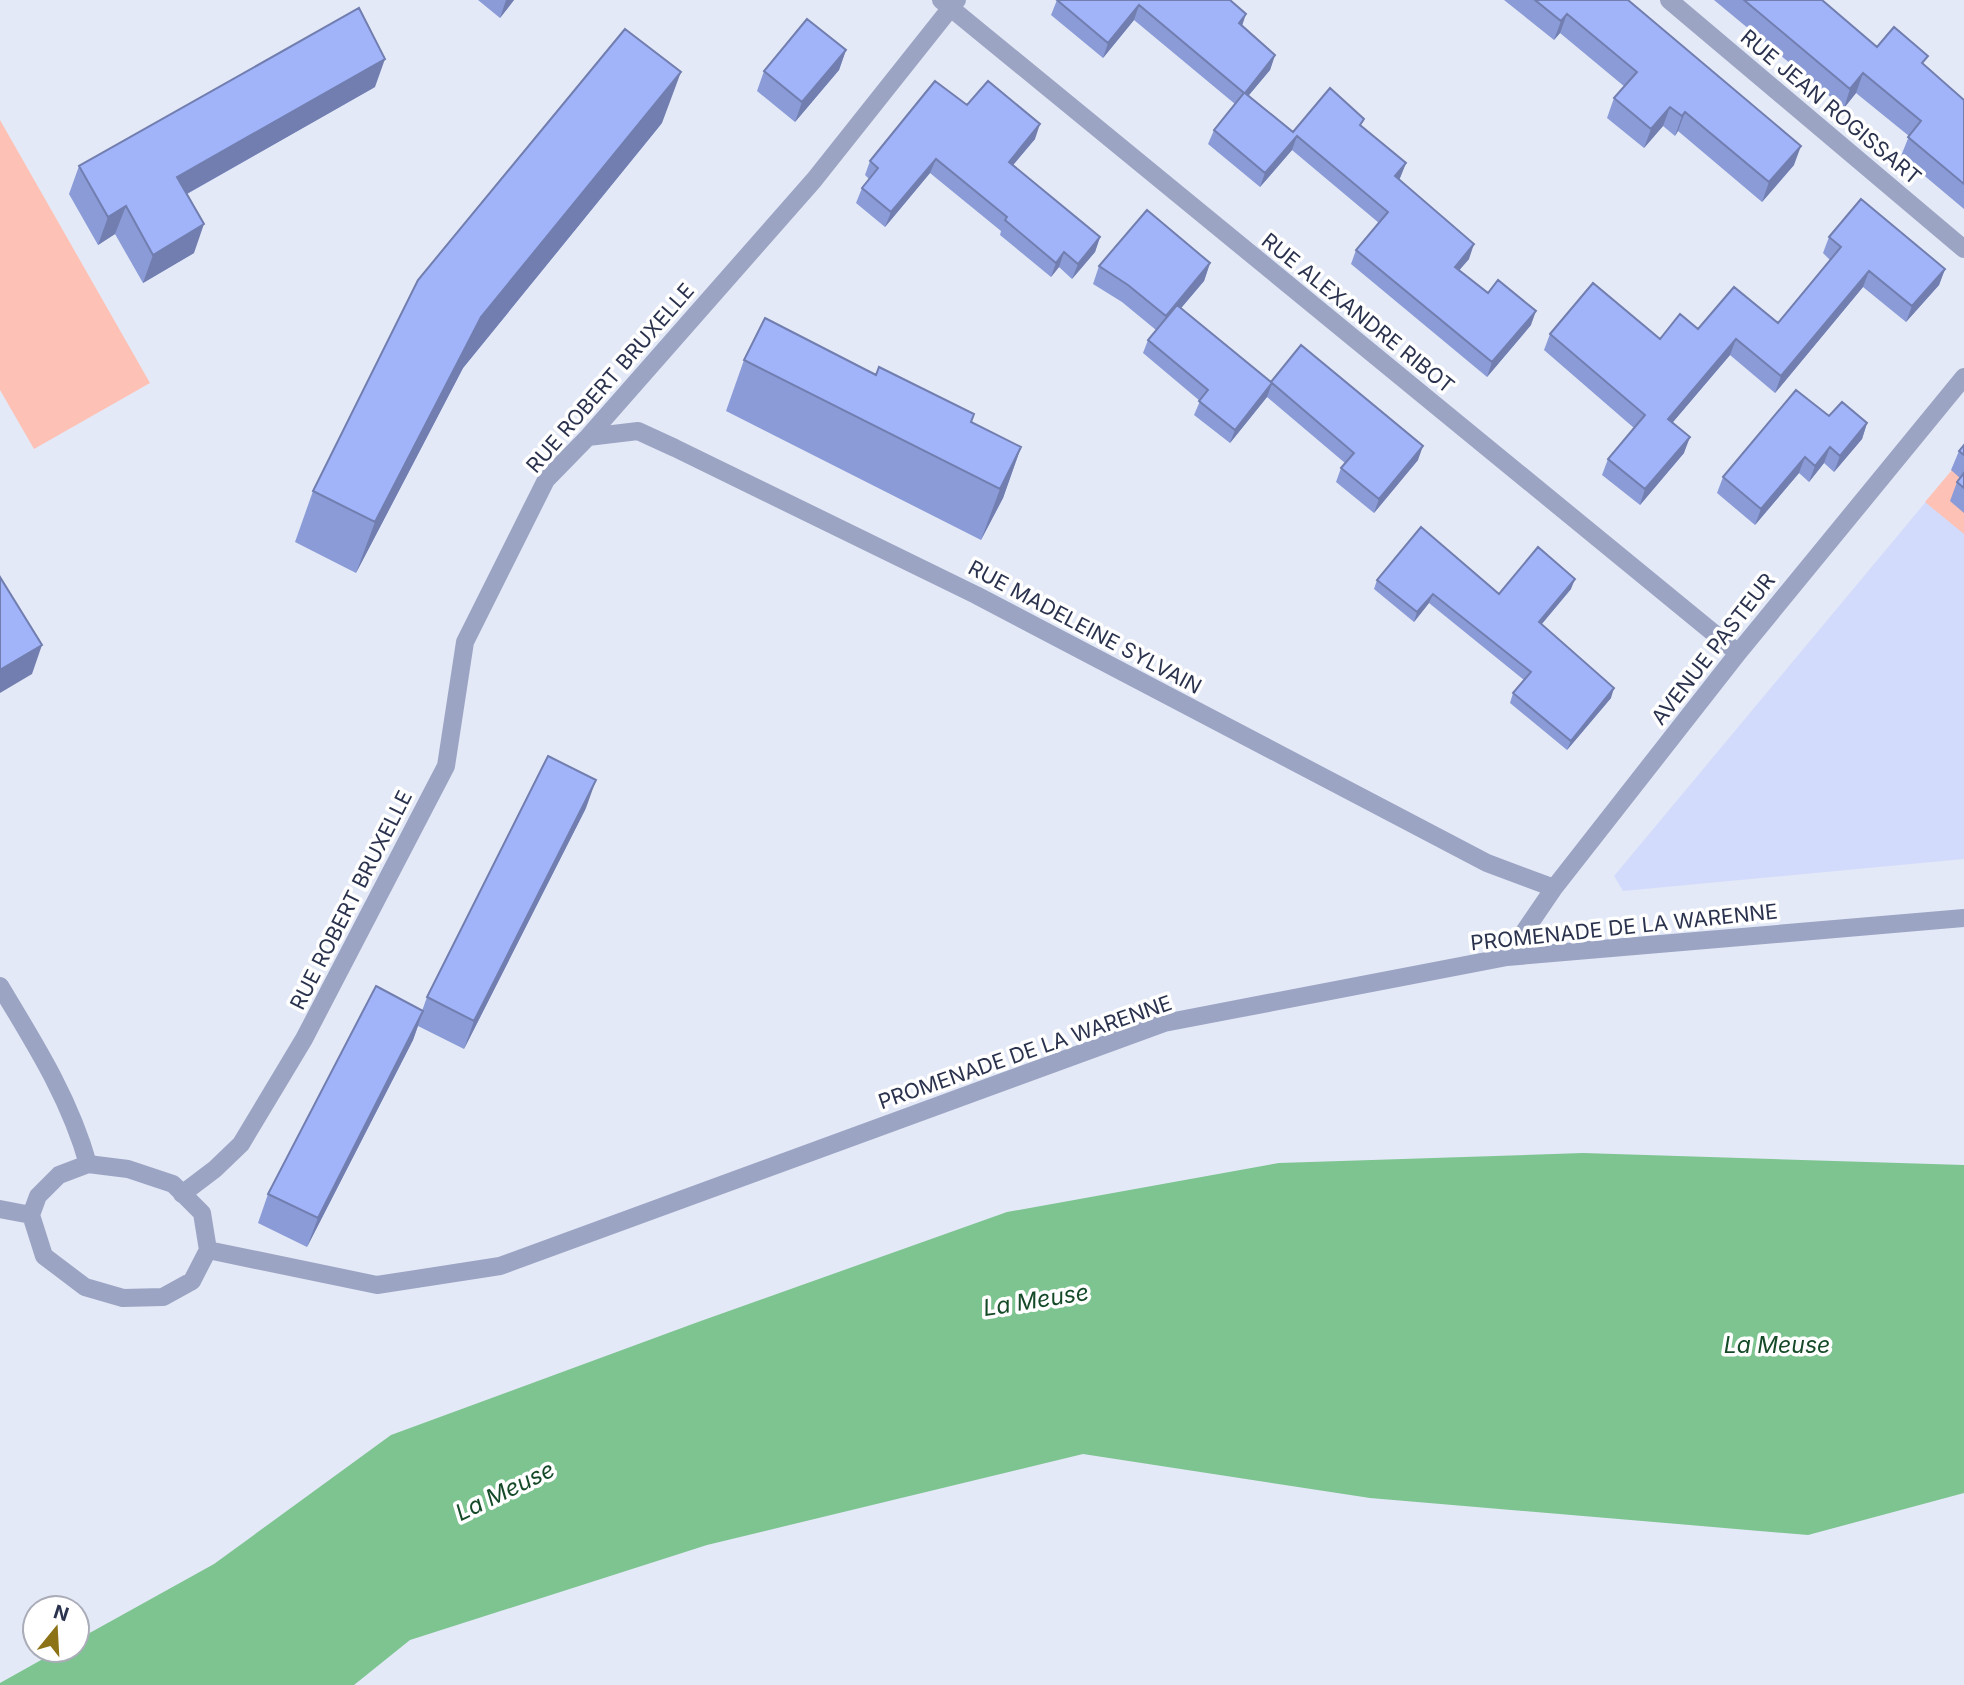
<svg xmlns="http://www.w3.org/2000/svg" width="1964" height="1685" font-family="Inter,sans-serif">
<rect width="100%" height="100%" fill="#e4e9f7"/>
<path fill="#d2dbfb" d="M 1964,456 L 1964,859 L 1623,891 L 1614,876 Z"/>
<path fill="#fdc2b5" d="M 0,120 L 150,383 L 34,449 L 0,390 Z
M 1952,470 L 1964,481 L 1964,534 L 1925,502 Z"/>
<path fill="#7dc491" d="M 1583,1153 L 1964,1165 L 1964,1493 L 1808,1535 L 1370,1498 L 1083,1454 L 707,1545 L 410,1640 L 354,1685 L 0,1685 L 0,1683 L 59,1650 L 77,1650 L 77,1640 L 214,1564 L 391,1435 L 698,1322 L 1007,1212 L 1279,1163 Z"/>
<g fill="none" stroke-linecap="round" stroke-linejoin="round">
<path stroke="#9ba4c3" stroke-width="18" d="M 941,0 L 1738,653
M 1669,0 L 1964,249
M 588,437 L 638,431 L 675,448 L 976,595 L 1487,863 L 1554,888
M 1507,957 L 1554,888 L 1738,653 L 1964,377
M 0,986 C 35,1044 70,1099 88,1164
M 88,1164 L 128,1169 L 173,1184 L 202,1213 L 208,1250 L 192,1281 L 163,1297 L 123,1298 L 85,1287 L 44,1256 L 31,1215 L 38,1196 L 59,1175 Z
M 182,1194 L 215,1169 L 241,1144 L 304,1039 L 446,766 L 465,642 L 546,480 L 588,437 L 814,180 L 957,0
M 0,1209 L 31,1215
M 208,1250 L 377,1285 L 500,1266 L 1164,1023 L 1507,957 L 1964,918"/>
</g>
<path fill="#8a9bd7" d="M 478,0 L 514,0 L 500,18 Z
M 1057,0 L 1230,0 L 1242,26 L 1275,55 L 1270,70 L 1248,96 L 1293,132 L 1362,127 L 1406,163 L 1399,180 L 1469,259 L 1459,270 L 1531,325 L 1487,377 L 1351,264 L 1356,250 L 1379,223 L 1292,150 L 1260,187 L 1208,144 L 1214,130 L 1235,104 L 1134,20 L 1103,58 L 1051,15 Z
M 1504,0 L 1628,0 L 1794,165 L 1762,202 L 1678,131 L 1675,136 L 1663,126 L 1644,148 L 1607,118 L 1614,98 L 1625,87 L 1560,33 L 1554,40 Z
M 1714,0 L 1822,0 L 1877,47 L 1925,65 L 1964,100 L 1964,209 L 1901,156 L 1909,136 L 1856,93 L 1844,108 Z
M 846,50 L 839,70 L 795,122 L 757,91 L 764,71 Z
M 375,87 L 187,194 L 194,253 L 143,283 L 115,234 L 98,245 L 69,194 L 79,166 Z
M 967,105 L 1035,139 L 1013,165 L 1100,237 L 1095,252 L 1072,279 L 1059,267 L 1051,277 L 1000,235 L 1001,231 L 930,173 L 885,227 L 856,203 L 862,188 L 869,179 L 865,175 L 870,161 Z
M 662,123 L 463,368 L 356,573 L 295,542 L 313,491 Z
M 1829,237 L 1945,269 L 1939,285 L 1906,322 L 1863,287 L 1775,393 L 1730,355 L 1672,423 L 1684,453 L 1640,505 L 1602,475 L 1608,459 L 1634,428 L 1544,350 L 1550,334 L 1660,339 L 1698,329 L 1778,323 L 1830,260 L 1823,253 Z
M 1210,263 L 1204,281 L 1181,308 L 1271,382 L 1418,460 L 1374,513 L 1336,482 L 1341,468 L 1345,463 L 1267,397 L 1230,443 L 1194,415 L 1200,401 L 1143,353 L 1148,340 L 1156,330 L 1122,302 L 1093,284 L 1099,266 Z
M 744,360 L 876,375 L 1021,447 L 1003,498 L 981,540 L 726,411 Z
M 1829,416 L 1867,423 L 1862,439 L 1834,472 L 1824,463 L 1809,482 L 1799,473 L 1755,525 L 1717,493 L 1723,477 Z
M 1964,445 L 1964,513 L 1950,501 L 1957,482 L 1960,478 L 1951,470 L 1959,451 Z
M 1377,580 L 1499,594 L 1571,589 L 1541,625 L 1611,698 L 1567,750 L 1510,703 L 1513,693 L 1524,680 L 1429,603 L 1414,622 L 1374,589 Z
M 586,808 L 464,1049 L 418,1026 L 413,1040 L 307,1247 L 258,1223 L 268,1194 L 422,1011 L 427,997 Z"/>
<path fill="#717eaf" d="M 506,0 L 514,0 L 500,18 Z
M 1139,5 L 1134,20 L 1103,58 L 1108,43 Z
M 1246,14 L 1241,29 L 1239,23 Z
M 1567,14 L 1560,33 L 1554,40 L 1561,21 Z
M 846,50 L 839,70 L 795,122 L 802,102 Z
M 1275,55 L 1270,70 L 1239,107 L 1245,93 Z
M 385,59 L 375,87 L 167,205 L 177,177 Z
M 681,72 L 662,123 L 463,368 L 356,573 L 375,522 L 481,317 Z
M 1863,73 L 1856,93 L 1844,108 L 1850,89 Z
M 1670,107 L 1663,126 L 1644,148 L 1651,129 Z
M 1685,112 L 1678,131 L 1675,136 L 1682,116 Z
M 1040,124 L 1035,139 L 1003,177 L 1009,162 Z
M 1297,136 L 1292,150 L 1260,187 L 1265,173 Z
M 1801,146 L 1794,165 L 1762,202 L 1769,182 Z
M 936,159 L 930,173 L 885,227 L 891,212 Z
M 1406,163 L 1400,178 L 1389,191 L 1395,176 Z
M 126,206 L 115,234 L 98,245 L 108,217 Z
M 204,224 L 194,253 L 143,283 L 153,255 Z
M 1100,237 L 1095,252 L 1072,279 L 1078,264 Z
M 1474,244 L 1469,259 L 1450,281 L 1455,267 Z
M 1064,252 L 1059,267 L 1051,277 L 1056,263 Z
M 1210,263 L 1204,281 L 1160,333 L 1166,316 Z
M 1945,269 L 1939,285 L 1906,322 L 1912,306 Z
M 1869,271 L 1863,287 L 1775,393 L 1781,376 Z
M 1536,311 L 1531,325 L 1487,377 L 1492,362 Z
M 1736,339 L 1730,355 L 1662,435 L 1668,419 Z
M 1272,383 L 1267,397 L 1230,443 L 1235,430 Z
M 1867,423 L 1862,439 L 1834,472 L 1840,456 Z
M 1690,437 L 1684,453 L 1640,505 L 1645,489 Z
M 1423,446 L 1418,460 L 1374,513 L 1379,499 Z
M 1021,447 L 1003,498 L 981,540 L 1000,489 Z
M 1830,447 L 1824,463 L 1809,482 L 1815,466 Z
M 1805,457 L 1799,473 L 1755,525 L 1761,509 Z
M 1575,579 L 1571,589 L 1535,632 L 1539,622 Z
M 1433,594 L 1429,603 L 1414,622 L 1417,612 Z
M 42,645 L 32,674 L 0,693 L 0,670 Z
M 1614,688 L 1611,698 L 1567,750 L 1571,741 Z
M 596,780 L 586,808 L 464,1049 L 474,1021 Z
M 423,1011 L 413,1040 L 307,1247 L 318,1218 Z"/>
<path fill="#a1b4fa" stroke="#717eaf" stroke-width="2" d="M 1057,0 L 1230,0 L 1246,14 L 1239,23 L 1275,55 L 1245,93 L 1293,132 L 1330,88 L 1364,119 L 1360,125 L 1406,163 L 1395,176 L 1474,244 L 1455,267 L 1488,293 L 1498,280 L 1536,311 L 1492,362 L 1356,250 L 1388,212 L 1297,136 L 1265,173 L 1214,130 L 1244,93 L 1139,5 L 1108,43 Z
M 1535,0 L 1628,0 L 1801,146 L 1769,182 L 1685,112 L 1682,116 L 1670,107 L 1651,129 L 1614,98 L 1637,72 L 1567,14 L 1561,21 Z
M 1744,0 L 1822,0 L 1877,47 L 1894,27 L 1928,56 L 1922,63 L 1964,100 L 1964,184 L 1908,137 L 1921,121 L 1863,73 L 1850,89 Z
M 359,8 L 385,59 L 177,177 L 204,224 L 153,255 L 126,206 L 108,217 L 79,166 Z
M 807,19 L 846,50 L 802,102 L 764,71 Z
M 625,29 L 681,72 L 481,317 L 375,522 L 313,491 L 418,280 Z
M 935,81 L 967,105 L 988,81 L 1040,124 L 1009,162 L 1100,237 L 1078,264 L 1064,252 L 1056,263 L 1005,220 L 1007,217 L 936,159 L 891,212 L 862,188 L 878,168 L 870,161 Z
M 1861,199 L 1945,269 L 1912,306 L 1869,271 L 1781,376 L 1736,339 L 1668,419 L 1690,437 L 1645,489 L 1608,459 L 1645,415 L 1550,334 L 1593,283 L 1660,339 L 1680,314 L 1698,329 L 1734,287 L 1778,323 L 1841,247 L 1829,237 Z
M 1147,210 L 1210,263 L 1166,316 L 1128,285 L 1099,266 Z
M 1177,305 L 1271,382 L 1301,345 L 1423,446 L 1379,499 L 1341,468 L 1354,453 L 1272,383 L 1235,430 L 1199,401 L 1208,390 L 1148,340 Z
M 765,318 L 876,375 L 879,367 L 974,414 L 971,422 L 1021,447 L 1000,489 L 744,360 Z
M 1796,390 L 1829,416 L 1842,402 L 1867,423 L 1840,456 L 1830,447 L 1815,466 L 1805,457 L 1761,509 L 1723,477 Z
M 1964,445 L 1964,455 L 1959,451 Z
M 1964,473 L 1964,488 L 1957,482 Z
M 1421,527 L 1499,594 L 1538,547 L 1575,579 L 1539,622 L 1614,688 L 1571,741 L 1513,693 L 1531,672 L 1433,594 L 1417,612 L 1377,580 Z
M 0,577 L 42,645 L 0,670 Z
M 548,756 L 596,780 L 474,1021 L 427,997 Z
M 376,986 L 423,1011 L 318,1218 L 268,1194 Z"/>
<g text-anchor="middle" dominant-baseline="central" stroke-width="7" stroke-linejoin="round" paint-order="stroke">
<g font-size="21" fill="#2a324e" stroke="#fff">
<text transform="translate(1831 107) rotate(40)">RUE JEAN ROGISSART</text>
<text transform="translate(1358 313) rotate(39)">RUE ALEXANDRE RIBOT</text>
<text transform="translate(610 378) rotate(-49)">RUE ROBERT BRUXELLE</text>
<text transform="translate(1085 627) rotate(28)">RUE MADELEINE SYLVAIN</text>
<text transform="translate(1713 649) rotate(-52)">AVENUE PASTEUR</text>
<text transform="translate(351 900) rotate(-63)">RUE ROBERT BRUXELLE</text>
<text transform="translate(1624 927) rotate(-6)">PROMENADE DE LA WARENNE</text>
<text transform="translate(1025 1052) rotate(-19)">PROMENADE DE LA WARENNE</text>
</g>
<g font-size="23" font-style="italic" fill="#154a28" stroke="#fff">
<text transform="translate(1036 1300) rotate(-9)">La Meuse</text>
<text x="1777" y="1345">La Meuse</text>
<text transform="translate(505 1491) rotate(-26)">La Meuse</text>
</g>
</g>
<g transform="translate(56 1629) rotate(18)"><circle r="33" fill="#ffffff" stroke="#aaadb8" stroke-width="2"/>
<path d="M0-5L12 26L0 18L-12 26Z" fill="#8c7317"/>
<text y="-10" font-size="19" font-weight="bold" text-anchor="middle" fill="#2a324e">N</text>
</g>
</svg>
